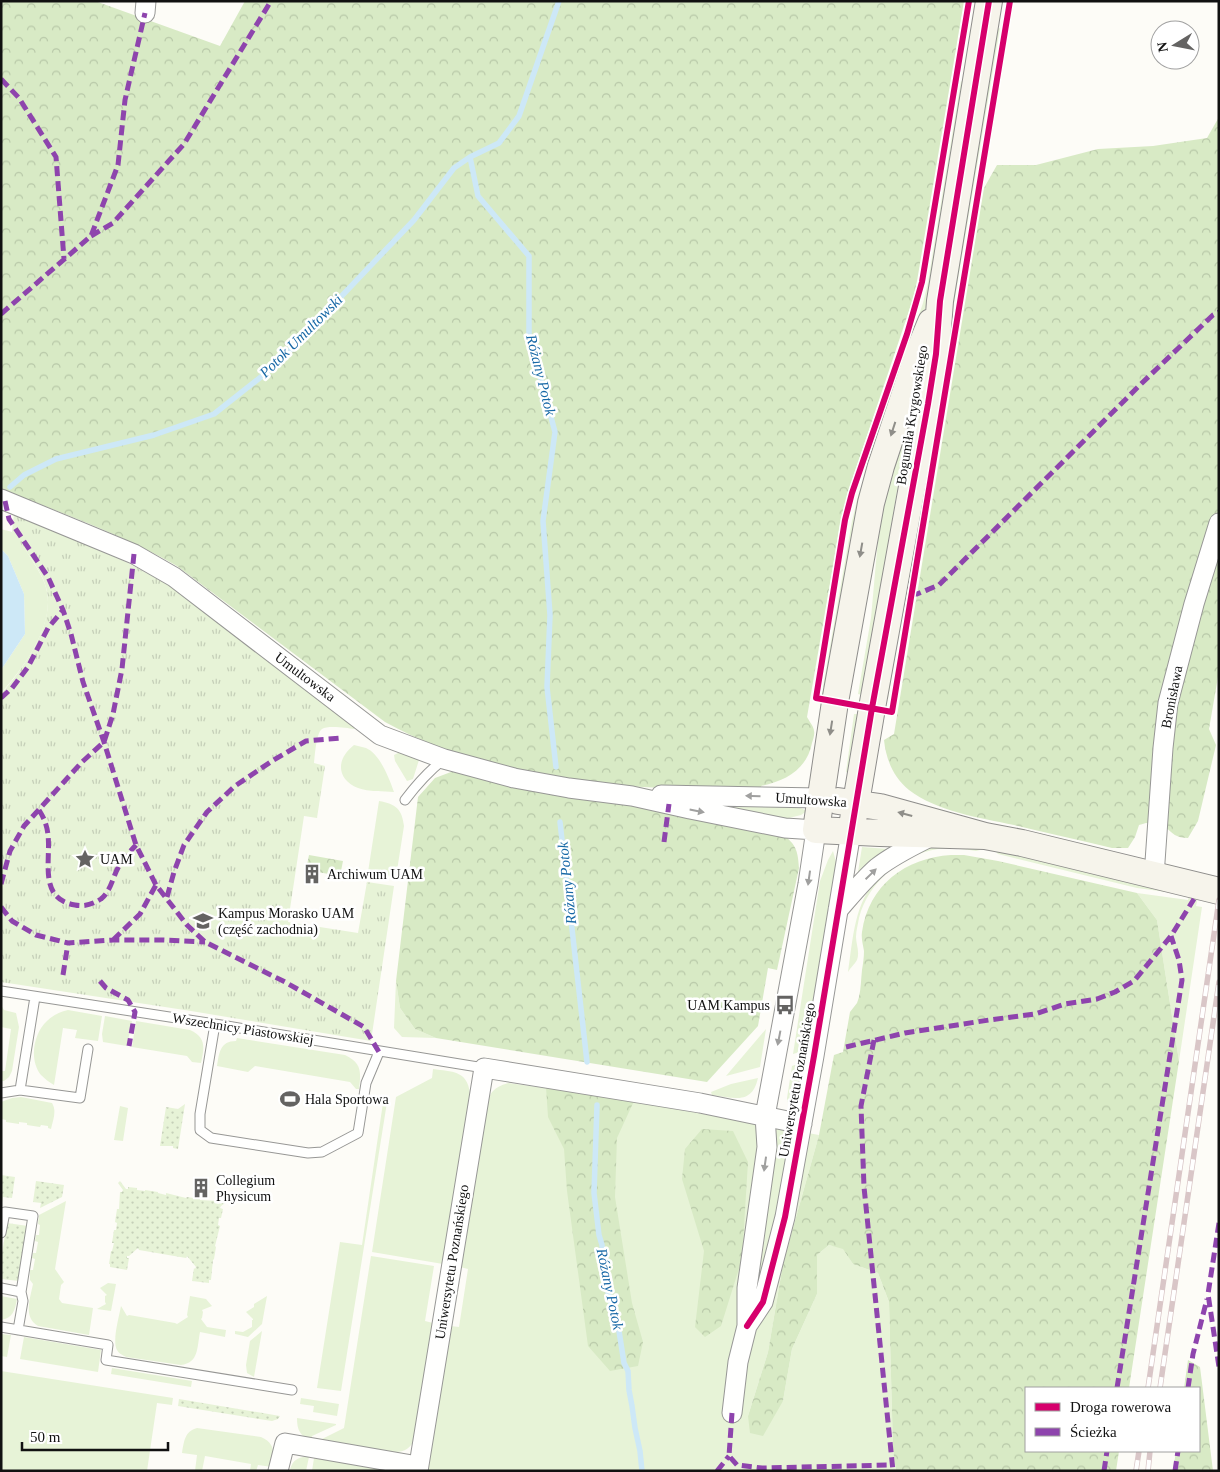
<svg xmlns="http://www.w3.org/2000/svg" width="1220" height="1472" font-family="'Times New Roman',serif">
<defs>
<pattern id="forest-crowns" width="20" height="18" patternUnits="userSpaceOnUse" patternTransform="scale(1.25)"><rect width="20" height="18" fill="#d8eac5"/><path d="M2 6a3 3 0 1 1 6 0M12 15a3 3 0 1 1 6 0" fill="none" stroke="#b8c8a8"/></pattern>
<pattern id="park-tufts" width="24" height="20" patternUnits="userSpaceOnUse" patternTransform="scale(1.25)"><rect width="24" height="20" fill="#e7f3d7"/><path d="M3 7l-1-3M5 7V3M7 7l1-3M15 17l-1-3M17 17v-4M19 17l1-3" fill="none" stroke="#c5cfb8"/></pattern>
<pattern id="garden-dots" width="8" height="8" patternUnits="userSpaceOnUse" patternTransform="scale(1.25)"><rect width="8" height="8" fill="#e7f3d7"/><path d="M2 2h.1M6 6h.1" fill="none" stroke="#c5cfb8" stroke-width="1.8" stroke-linecap="round"/></pattern>
</defs>
<rect width="100%" height="100%" fill="#fdfcf7"/>
<path fill="#e7f3d7" d="M 1000,28 L 888,699 L 884,698 L 996,30 Z
M 961,81 L 965,84 L 927,304 L 870,470 L 827,687 L 823,687 L 852,521 L 858,496 L 923,303 L 928,282 Z
M 911,407 L 863,695 L 858,694 L 871,618 L 881,506 Z
M 1,529 C 4,530 10,531 12,532 C 16,535 27,552 30,557 C 37,568 45,580 47,592 C 54,626 23,669 1,693 L 1,670 L 25,634 L 24,594 L 8,556 L 1,549 Z
M 854,714 L 860,714 L 849,773 L 846,772 Z
M 354,745 C 358,746 362,747 366,748 C 380,754 389,778 394,792 C 383,791 369,792 358,788 C 336,779 336,759 354,745 Z
M 400,752 C 408,753 414,754 419,760 L 413,779 L 407,781 L 395,761 L 394,755 Z
M 671,800 L 794,805 L 807,811 L 801,815 L 785,819 Z
M 379,801 C 396,804 402,809 404,826 L 396,877 L 368,872 Z
M 936,845 L 982,846 L 980,850 L 976,851 C 964,849 951,847 938,849 C 902,854 868,882 859,918 C 858,924 856,931 856,937 C 856,944 860,952 857,960 C 855,964 850,968 848,972 C 853,939 854,902 879,877 C 884,872 892,868 898,864 C 912,855 920,850 936,845 Z
M 862,847 L 888,849 L 857,878 Z
M 995,849 L 1198,897 L 1196,906 L 1202,907 L 1179,1061 L 1157,920 L 1137,893 L 1188,900 L 1189,895 L 1137,888 L 998,854 L 996,852 Z
M 833,851 L 836,862 L 835,874 L 806,1050 L 793,1054 L 820,881 L 828,860 Z
M 396,981 L 400,1008 L 415,1029 L 436,1038 L 402,1037 L 394,1028 Z
M 1,1005 L 4,1010 L 16,1013 L 19,1027 L 12,1071 L 9,1077 L 4,1081 L 1,1081 L 1,1071 L 5,1071 L 11,1029 L 1,1027 Z
M 68,1010 L 102,1016 L 98,1041 L 75,1038 L 77,1030 L 63,1028 L 54,1085 C 49,1082 45,1079 41,1075 C 29,1060 33,1034 47,1021 C 53,1015 60,1012 68,1010 Z
M 105,1016 L 132,1021 L 127,1046 L 103,1042 L 102,1034 Z
M 136,1021 L 190,1030 C 207,1038 204,1048 201,1063 L 192,1062 L 187,1056 L 132,1047 Z
M 766,1029 L 760,1067 L 726,1076 Z
M 237,1038 L 345,1055 C 362,1063 361,1072 359,1089 L 356,1089 L 350,1082 L 255,1066 L 248,1072 L 217,1066 C 219,1053 220,1041 236,1041 Z
M 803,1062 L 799,1091 L 794,1102 L 790,1103 L 787,1102 L 787,1098 L 792,1066 Z
M 433,1069 C 452,1072 467,1070 470,1093 L 443,1264 L 372,1252 L 396,1097 L 432,1078 Z
M 758,1078 C 752,1105 734,1098 712,1095 L 711,1092 L 731,1084 Z
M 508,1083 L 610,1097 L 819,1135 L 783,1264 L 768,1352 L 748,1416 L 783,1401 L 792,1349 L 817,1294 L 817,1255 L 829,1245 L 843,1248 L 853,1264 L 878,1273 L 889,1302 L 893,1450 L 896,1471 L 428,1471 L 451,1326 L 459,1327 L 468,1269 L 460,1267 L 486,1107 C 490,1092 493,1088 508,1083 Z
M 384,1096 L 388,1096 L 341,1391 L 317,1388 L 340,1242 L 362,1245 Z
M 21,1097 L 52,1103 C 57,1111 53,1120 51,1129 L 48,1128 L 48,1126 L 41,1125 L 40,1127 L 27,1125 L 27,1123 L 19,1122 L 19,1124 L 6,1122 L 6,1120 L 1,1119 L 1,1102 L 12,1098 Z
M 120,1106 L 128,1108 L 123,1141 L 114,1140 Z
M 66,1201 L 55,1269 L 64,1282 L 61,1285 L 59,1299 L 62,1303 L 93,1308 L 89,1335 L 38,1326 C 23,1317 30,1299 33,1284 L 30,1280 L 30,1270 L 33,1270 L 35,1259 L 32,1258 L 33,1253 L 36,1253 L 38,1242 L 35,1241 L 36,1235 L 39,1235 L 40,1225 L 38,1224 L 39,1215 Z
M 371,1256 L 434,1266 L 425,1321 L 433,1323 L 415,1438 C 411,1448 405,1452 395,1452 L 318,1441 L 344,1428 Z
M 108,1283 L 116,1284 L 111,1311 L 97,1309 L 106,1304 L 105,1302 L 105,1296 L 107,1295 L 100,1288 Z
M 1,1296 L 17,1299 C 15,1310 13,1318 1,1320 Z
M 190,1296 L 206,1299 L 212,1306 L 202,1310 L 203,1312 L 202,1318 L 201,1319 L 207,1327 L 226,1330 L 225,1337 L 200,1332 C 197,1347 199,1363 181,1365 L 126,1357 C 123,1355 119,1354 117,1350 C 112,1341 119,1317 121,1306 L 127,1316 L 129,1315 L 175,1323 L 177,1324 L 188,1317 L 187,1315 Z
M 267,1296 L 262,1324 L 248,1337 L 235,1334 L 235,1331 L 243,1332 L 252,1327 L 252,1320 L 253,1320 L 253,1319 L 246,1312 L 254,1307 L 254,1304 Z
M 262,1331 L 254,1377 L 247,1373 L 246,1365 L 250,1341 Z
M 1,1334 L 11,1335 L 7,1357 L 1,1356 Z
M 24,1337 L 101,1350 L 98,1372 L 20,1359 Z
M 112,1368 L 192,1381 L 191,1387 L 111,1374 Z
M 1,1371 L 173,1398 L 172,1405 L 157,1403 L 147,1471 L 1,1471 Z
M 301,1398 L 339,1404 L 337,1416 L 313,1412 L 314,1406 L 300,1404 Z
M 297,1418 L 336,1424 L 336,1425 L 312,1436 L 311,1440 C 300,1436 297,1430 297,1418 Z
M 197,1428 L 261,1437 C 276,1444 274,1453 272,1467 L 258,1465 L 256,1471 L 250,1471 L 251,1464 L 205,1456 L 202,1471 L 195,1471 L 197,1455 L 182,1453 C 184,1441 185,1431 197,1428 Z
M 303,1457 L 309,1457 L 306,1471 L 290,1470 C 292,1462 295,1459 303,1457 Z
M 314,1458 L 395,1470 L 396,1471 L 312,1471 Z"/>
<path fill="url(#forest-crowns)" d="M 1,1 L 95,1 L 220,46 L 245,1 L 964,1 L 917,281 L 913,299 L 848,492 L 841,519 L 807,717 C 809,721 814,727 814,731 C 815,734 813,740 812,743 C 807,769 786,781 761,786 L 762,791 C 711,789 661,789 610,785 C 596,783 582,783 569,781 C 505,772 442,753 385,722 L 177,566 C 122,534 61,513 1,489 Z
M 1219,117 L 1219,671 L 1209,729 L 1216,745 L 1198,821 L 1188,838 C 1177,838 1172,834 1164,825 L 1146,823 L 1139,825 L 1135,837 L 1128,848 L 1112,848 C 1079,840 1047,833 1014,825 C 980,818 936,811 909,790 C 893,777 886,759 884,740 L 894,734 L 984,188 L 997,165 L 1036,165 L 1098,149 L 1153,146 L 1207,138 Z
M 459,769 L 785,836 C 797,846 798,853 799,868 L 777,970 L 768,968 L 758,1026 L 707,1082 L 436,1038 L 415,1029 L 400,1008 L 396,981 L 418,797 L 435,778 Z
M 309,855 L 343,861 L 340,876 L 306,870 Z
M 951,855 L 964,855 L 998,861 L 1137,893 L 1157,920 L 1179,1061 L 1129,1388 L 1026,1388 L 1026,1451 L 1119,1451 L 1116,1471 L 896,1471 L 893,1450 L 889,1302 L 878,1273 L 853,1264 L 843,1249 L 829,1245 L 817,1255 L 817,1294 L 792,1349 L 783,1401 L 763,1436 L 750,1433 L 748,1416 L 768,1352 L 783,1264 L 819,1135 L 834,1055 L 843,1052 L 850,1012 L 857,1003 L 859,997 C 861,988 861,979 862,970 C 863,964 864,957 864,951 C 863,944 861,939 862,932 C 869,885 905,858 951,855 Z
M 546,1087 L 634,1101 L 617,1138 L 615,1197 L 632,1303 L 643,1342 L 638,1366 L 610,1371 L 588,1346 L 567,1191 L 564,1149 L 548,1117 Z
M 702,1129 L 733,1131 L 748,1162 L 742,1259 L 721,1326 L 705,1337 L 695,1327 L 704,1251 L 682,1179 L 685,1149 Z
M 1188,1360 L 1200,1367 L 1213,1471 L 1173,1471 L 1176,1451 L 1199,1451 L 1199,1388 L 1184,1388 Z"/>
<path fill="url(#park-tufts)" d="M 14,513 L 126,562 L 167,584 L 356,726 L 354,729 C 347,728 328,725 322,729 C 316,733 315,756 314,763 L 325,766 L 317,818 L 304,816 L 288,922 L 358,933 L 367,882 L 394,886 L 371,1041 L 191,1011 L 1,982 L 1,694 C 23,669 54,626 47,591 C 43,571 24,549 12,532 Z"/>
<path fill="url(#garden-dots)" d="M 185,1104 L 178,1149 L 173,1148 L 173,1146 L 160,1146 L 166,1107 L 178,1109 Z
M 1,1175 L 15,1177 L 12,1198 L 3,1197 L 2,1202 Z
M 36,1181 L 64,1185 L 62,1197 L 40,1208 L 41,1203 L 33,1202 Z
M 120,1181 L 126,1189 L 128,1189 L 128,1187 L 137,1188 L 137,1190 L 145,1191 L 145,1190 L 158,1192 L 158,1193 L 166,1195 L 166,1193 L 186,1198 L 187,1197 L 200,1199 L 200,1200 L 217,1201 L 217,1203 L 218,1204 L 226,1199 L 228,1201 L 221,1206 L 220,1208 L 223,1209 L 221,1218 L 219,1218 L 218,1225 L 220,1226 L 215,1246 L 216,1247 L 214,1259 L 213,1260 L 211,1280 L 209,1280 L 209,1283 L 192,1281 L 194,1268 L 195,1269 L 196,1267 L 187,1256 L 186,1258 L 139,1250 L 138,1248 L 129,1256 L 127,1256 L 127,1258 L 129,1258 L 127,1270 L 110,1267 L 110,1264 L 109,1264 L 111,1251 L 112,1251 L 114,1243 L 112,1243 L 114,1230 L 116,1230 L 117,1223 L 115,1222 L 117,1209 L 119,1209 L 120,1192 L 122,1192 L 123,1190 L 118,1183 Z
M 7,1223 L 28,1226 L 19,1281 L 1,1279 L 1,1259 Z
M 179,1399 L 280,1416 L 278,1419 L 272,1421 L 178,1406 Z"/>
<path fill="#cde8f7" d="M 1,549 L 8,556 L 24,594 L 25,634 L 1,670 Z"/>
<g fill="none" stroke-linecap="round" stroke-linejoin="round">
<path stroke="#cde8f7" stroke-width="5.5" d="M 10,487 L 24,475 L 56,459 L 154,435 L 214,414 L 276,365 L 414,220 L 454,168 L 470,157
M 556,767 L 547,687 L 550,615 L 543,521 L 555,432 L 529,335 L 529,256 L 478,196 L 470,157 L 499,143 L 519,116 L 559,1
M 560,822 L 587,1062
M 597,1105 L 594,1193 L 599,1235 L 602,1245 L 604,1271 L 608,1278 L 607,1289 L 619,1331 L 624,1363 L 628,1371 L 629,1390 L 632,1406 L 635,1428 L 640,1451 L 642,1471"/>
<defs>
<path id="lane" d="M 405,800 C 417,784 429,771 444,759
M 1,991 L 215,1024 L 484,1068
M 215,1024 L 200,1114 L 200,1130 L 211,1138 L 308,1153 L 322,1152 L 358,1133 L 366,1083 L 379,1052
M 20,1090 L 35,997
M 1,1093 L 20,1090 L 80,1098 L 88,1049
M 1,1233 L 5,1212 L 33,1216 L 21,1292 L 1,1288
M 1,1327 L 108,1345 L 106,1360 L 292,1390
M 18,1330 L 23,1301 L 21,1292"/>
<path id="street" d="M 145,13 L 146,1
M 1,499 L 134,554 L 174,577 L 380,735 L 444,759 L 514,778 L 569,788 L 632,796 L 690,809 L 785,828 L 816,830 L 808,884 L 765,1116 L 767,1147 L 747,1288 L 747,1326 L 738,1362 L 732,1413
M 661,795 L 820,798
M 1154,876 L 1163,748 L 1168,703 L 1194,604 L 1219,523
M 838,910 C 851,895 863,880 878,867 C 895,854 914,845 932,836
M 747,1326 L 763,1302 L 785,1217 L 814,1056 L 851,832
M 278,1471 L 285,1443 L 418,1466
M 418,1471 L 484,1068 L 700,1103 L 802,1124"/>
<path id="secondary" d="M 931,322 L 919,351 L 881,466 L 871,503 L 835,702 L 816,830 L 880,833 L 985,836
M 838,801 L 880,807 L 985,836 L 1022,843 L 1219,891
M 851,832 L 872,708 L 936,354 L 940,301 L 989,1"/>
</defs>
<use href="#lane" stroke="#979795" stroke-width="11"/>
<use href="#street" stroke="#979795" stroke-width="21"/>
<use href="#secondary" stroke="#8e8d8b" stroke-width="28"/>
<use href="#lane" stroke="#fffffe" stroke-width="9"/>
<use href="#street" stroke="#fffffe" stroke-width="19"/>
<use href="#secondary" stroke="#f6f4eb" stroke-width="26"/>
<defs>
<path id="rail" d="M 1148,1388 L 1219,900
M 1160,1388 L 1219,982
M 1136,1471 L 1139,1451
M 1148,1471 L 1150,1451"/>
</defs>
<use href="#rail" stroke="#d9c6c7" stroke-width="5.5"/>
<use href="#rail" stroke="#fff" stroke-width="4" stroke-dasharray="11" stroke-linecap="butt"/>
<path stroke="#8e44ad" stroke-width="5" stroke-dasharray="10 5" stroke-linecap="butt" d="M 1,79 L 19,98 L 56,157 L 64,259
M 91,236 L 113,223 L 184,144 L 271,1
M 1,314 L 91,236 L 118,165 L 125,100 L 145,13
M 5,501 L 9,519 L 48,577 L 63,610 L 71,634 L 83,682 L 104,742 L 136,845 L 156,885 L 187,925 L 205,942 L 285,982 L 364,1027 L 379,1052
M 911,594 L 917,594 L 939,585 L 1142,383 L 1213,315 L 1219,312
M 1,698 L 12,688 L 28,667 L 48,628 L 63,610
M 39,810 C 44,818 47,825 48,835 C 51,861 38,899 75,905 C 85,907 93,904 101,899 C 111,891 113,876 119,866 C 123,857 130,852 136,845
M 664,842 L 669,804
M 1,884 L 10,851 L 24,826 L 82,762 L 104,742 L 113,714 L 122,669 L 134,554
M 167,897 L 174,872 L 184,845 L 207,812 L 235,786 L 272,761 L 306,741 L 341,738
M 1,907 L 12,921 L 36,935 L 68,943 L 113,940 L 162,940 L 205,942
M 113,940 L 140,914 L 156,885
M 63,975 L 68,943
M 100,981 L 106,988 L 128,1000 L 135,1012 L 129,1046
M 874,1040 L 861,1106 L 864,1187 L 893,1471
M 846,1047 L 905,1033 L 989,1020 L 1035,1014 L 1065,1004 L 1097,999 L 1115,992 L 1134,981 L 1171,936 L 1194,899
M 1219,1223 L 1208,1294 L 1219,1367
M 1117,1388 L 1182,980 L 1179,960 L 1171,936
M 1188,1388 L 1193,1354 L 1207,1299
M 732,1413 L 729,1456 L 737,1465 L 762,1468 L 892,1465
M 717,1471 L 729,1456
M 1104,1471 L 1107,1451
M 1175,1471 L 1178,1451"/>
<defs>
<path id="cycleway" d="M 969,1 L 922,282 L 907,334 L 852,493 L 845,520 L 816,698 L 892,712 L 1010,1
M 747,1326 L 763,1302 L 785,1217 L 814,1056 L 872,708 L 928,404 L 936,354 L 940,301 L 989,1"/>
</defs>
<use href="#cycleway" stroke="#fff" stroke-width="9"/>
<use href="#cycleway" stroke="#d6006c" stroke-width="6"/>
</g>
<defs><path id="oneway-solid" d="M-6-.8H1V-3.2L6.5 0L1 3.2V.8H-6Z" transform="scale(1.25)"/></defs>
<g fill="#8f8e89">
<use href="#oneway-solid" transform="translate(893 429) rotate(108)"/>
<use href="#oneway-solid" transform="translate(861 550) rotate(100)"/>
<use href="#oneway-solid" transform="translate(831 728) rotate(99)"/>
<use href="#oneway-solid" transform="translate(905 814) rotate(-165)"/>
</g>
<g fill="#a0a09f">
<use href="#oneway-solid" transform="translate(753 796) rotate(-179)"/>
<use href="#oneway-solid" transform="translate(697 811) rotate(11)"/>
<use href="#oneway-solid" transform="translate(871 874) rotate(-44)"/>
<use href="#oneway-solid" transform="translate(809 878) rotate(98)"/>
<use href="#oneway-solid" transform="translate(779 1038) rotate(101)"/>
<use href="#oneway-solid" transform="translate(765 1164) rotate(98)"/>
</g>
<defs>
<symbol id="sight-bare" viewBox="-9 -9 18 18"><path d="M0-6L1.8-2.2L6-1.7L2.9 1.2L3.7 5.4L0 3.3L-3.7 5.4L-2.9 1.2L-6-1.7L-1.8-2.2Z" fill="#646362" stroke="#fff" stroke-width="2.5" paint-order="stroke"/></symbol>
<symbol id="building-bare" viewBox="-9 -9 18 18"><path d="M-4-6H4V6H1V3H-1V6H-4ZM-2.5-4.3h1.7v1.8h-1.7ZM.8-4.3h1.7v1.8H.8ZM-2.5-1h1.7V.8h-1.7ZM.8-1h1.7V.8H.8Z" fill="#646362" stroke="#fff" stroke-width="2.5" paint-order="stroke"/></symbol>
<symbol id="university-bare" viewBox="-9 -9 18 18"><path d="M0-5L7-2L0 1L-7-2ZM-4 1L0 2.5L4 1V4Q0 6-4 4Z" fill="#646362" stroke="#fff" stroke-width="2.5" paint-order="stroke"/></symbol>
<symbol id="bus-bare" viewBox="-9 -9 18 18"><path d="M-5-6H5V4H4V6H2V4H-2V6H-4V4H-5ZM-3.5-4V0h7V-4ZM-3.5 1.2v1.5H-2V1.2ZM2 1.2v1.5H3.5V1.2Z" fill="#646362" stroke="#fff" stroke-width="2.5" paint-order="stroke"/></symbol>
<symbol id="stadium-bare" viewBox="-9 -9 18 18"><path d="M0-5a6.5 5 0 1 0 0 10a6.5 5 0 1 0 0-10ZM-3.5-1.8h7v3.6h-7Z" fill="#646362" stroke="#fff" stroke-width="2.5" paint-order="stroke"/></symbol>
</defs>
<g fill-rule="evenodd">
<use href="#sight-bare" x="71" y="845" width="28" height="28"/>
<use href="#building-bare" x="298" y="860" width="28" height="28"/>
<use href="#university-bare" x="189" y="907" width="28" height="28"/>
<use href="#bus-bare" x="771" y="991" width="28" height="28"/>
<use href="#stadium-bare" x="276" y="1085" width="28" height="28"/>
<use href="#building-bare" x="187" y="1174" width="28" height="28"/>
</g>
<g text-anchor="middle" dominant-baseline="central" stroke-width="5" stroke-linejoin="round" paint-order="stroke">
<g font-size="14" fill="#111" stroke="#fff">
<text transform="translate(912 415) rotate(-81)">Bogumiła Krygowskiego</text>
<text transform="translate(305 677) rotate(37)">Umultowska</text>
<text transform="translate(1172 697) rotate(-79)">Bronisława</text>
<text transform="translate(811 800) rotate(4)">Umultowska</text>
<text transform="translate(243 1029) rotate(9)">Wszechnicy Piastowskiej</text>
<text transform="translate(797 1080) rotate(-80)">Uniwersytetu Poznańskiego</text>
<text transform="translate(452 1262) rotate(-81)">Uniwersytetu Poznańskiego</text>
</g>
<g font-size="14" fill="#111" stroke="#fff" text-anchor="start">
<text x="100" y="859">UAM</text>
<text x="327" y="874">Archiwum UAM</text>
<text x="218" y="913">Kampus Morasko UAM<tspan x="218" dy="16">(część zachodnia)</tspan></text>
<text x="770" y="1005" text-anchor="end">UAM Kampus</text>
<text x="305" y="1099">Hala Sportowa</text>
<text x="216" y="1180">Collegium<tspan x="216" dy="16">Physicum</tspan></text>
</g>
<g font-size="15" font-style="italic" fill="#1768a6" stroke="#fff">
<text transform="translate(301 336) rotate(-45)">Potok Umultowski</text>
<text transform="translate(541 375) rotate(76)">Różany Potok</text>
<text transform="translate(567 883) rotate(-96)">Różany Potok</text>
<text transform="translate(610 1289) rotate(78)">Różany Potok</text>
</g>
</g>
<rect width="1220" height="1472" fill="none" stroke="#111111" stroke-width="5"/>
<rect x="1025" y="1387" width="175" height="65" fill="#ffffff" stroke="#a0a0a0"/>
<rect x="1035" y="1403" width="25" height="8" fill="#d6006c" stroke="#a0a0a0"/>
<text x="1070" y="1412" font-size="15" fill="#111111">Droga rowerowa</text>
<rect x="1035" y="1428" width="25" height="8" fill="#8e44ad" stroke="#a0a0a0"/>
<text x="1070" y="1437" font-size="15" fill="#111111">Ścieżka</text>
<g transform="translate(1175 45) rotate(260)"><circle r="24" fill="#ffffff" stroke="#a0a0a0"/>
<path d="M0-4L9 19L0 12L-9 19Z" fill="#646362"/>
<text y="-8" font-size="14" font-weight="bold" text-anchor="middle" fill="#111111">N</text>
</g>
<path d="M22 1442v8h146v-8" fill="none" stroke="#111111" stroke-width="2.5"/>
<text x="30" y="1442" font-size="15" fill="#111111" stroke="#ffffff" stroke-width="4" paint-order="stroke">50 m</text>
</svg>
